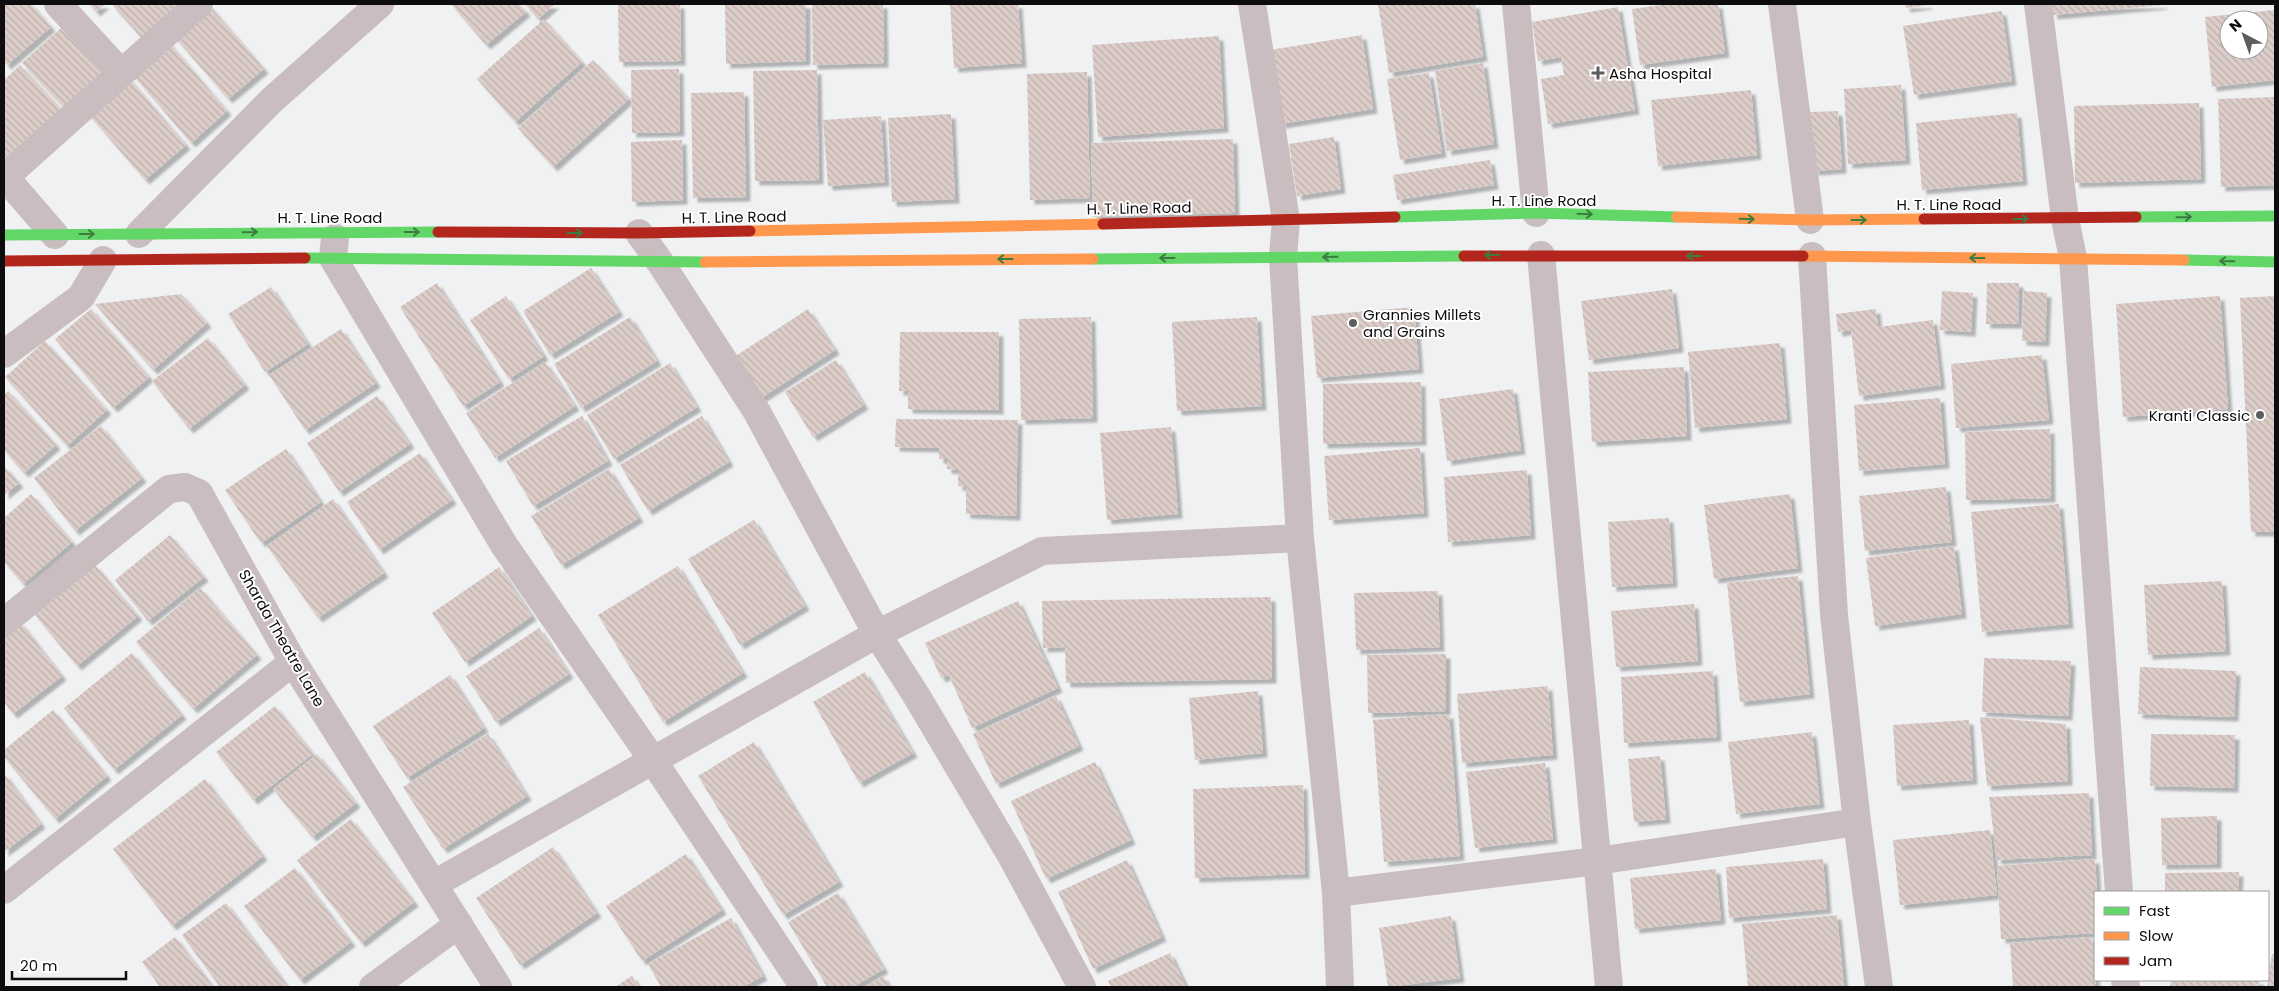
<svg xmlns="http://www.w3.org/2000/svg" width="2279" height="991" font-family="Poppins,sans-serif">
<defs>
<pattern id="building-back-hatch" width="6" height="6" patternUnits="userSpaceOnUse" patternTransform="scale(1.25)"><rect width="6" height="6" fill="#ddcdc9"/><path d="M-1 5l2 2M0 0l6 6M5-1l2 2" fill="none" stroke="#bcafab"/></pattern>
<filter id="shadow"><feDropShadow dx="4.5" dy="4.5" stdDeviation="1" flood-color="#0004"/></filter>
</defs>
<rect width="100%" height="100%" fill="#f0f1f3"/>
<path fill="url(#building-back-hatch)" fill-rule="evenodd" filter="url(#shadow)" d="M 4,4 L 31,4 L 51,27 L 7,65 L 4,62 Z
M 89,4 L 105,4 L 96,12 Z
M 115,4 L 194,4 L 147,44 L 113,6 Z
M 208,4 L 264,69 L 228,99 L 172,34 Z
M 451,4 L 519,4 L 526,12 L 486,45 Z
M 525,4 L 555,4 L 538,19 Z
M 618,4 L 680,4 L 681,61 L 619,62 Z
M 725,4 L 806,4 L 806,61 L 726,64 Z
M 812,4 L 883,4 L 884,63 L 813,65 Z
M 950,4 L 1018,4 L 1022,63 L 954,68 Z
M 1378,4 L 1475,4 L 1483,57 L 1389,73 Z
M 1669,4 L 1718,4 L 1725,53 L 1640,65 L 1632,9 Z
M 1905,4 L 1928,4 L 1928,5 L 1906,8 Z
M 2052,4 L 2163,4 L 2163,5 L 2053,15 Z
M 1618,7 L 1635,110 L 1548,124 L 1541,79 L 1564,75 L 1561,57 L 1538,61 L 1532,22 Z
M 2275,10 L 2275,80 L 2212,87 L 2205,17 ZM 2229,20 L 2259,20 L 2259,50 L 2229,50 Z
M 2002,11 L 2012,81 L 1914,95 L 1903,26 Z
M 544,19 L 582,62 L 515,122 L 477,79 Z
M 61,28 L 105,76 L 67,111 L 22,63 Z
M 1362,35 L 1373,109 L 1281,124 L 1270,50 Z
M 1219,36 L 1224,128 L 1098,137 L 1092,45 Z
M 165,38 L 227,111 L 191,143 L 128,69 Z
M 593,60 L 629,99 L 553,167 L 518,128 Z
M 1483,63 L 1494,144 L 1447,151 L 1435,71 Z
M 20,65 L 66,115 L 12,164 L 4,155 L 4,80 Z
M 679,69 L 680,132 L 632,133 L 631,70 Z
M 817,70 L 819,180 L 755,181 L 753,71 Z
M 1087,72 L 1090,198 L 1030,200 L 1027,74 Z
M 1429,73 L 1442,153 L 1400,160 L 1387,79 Z
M 125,74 L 186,145 L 145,180 L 84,109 Z
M 1901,85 L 1906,160 L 1848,164 L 1844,89 Z
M 1751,90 L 1757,155 L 1658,166 L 1651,100 Z
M 744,92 L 746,197 L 693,198 L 691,93 Z
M 2275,97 L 2275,185 L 2221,187 L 2218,99 Z
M 2199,103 L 2201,179 L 2075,183 L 2074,106 Z
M 1838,111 L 1842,169 L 1814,171 L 1810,112 Z
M 2017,113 L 2023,181 L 1922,190 L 1916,123 Z
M 951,114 L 955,199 L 892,202 L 888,118 Z
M 881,116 L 885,182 L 828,186 L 823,120 Z
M 1334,137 L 1341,189 L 1297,196 L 1289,144 Z
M 1233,139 L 1235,213 L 1093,217 L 1091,143 Z
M 682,140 L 683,200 L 632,202 L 631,142 Z
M 1490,160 L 1494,185 L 1397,200 L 1393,175 Z
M 591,268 L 619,312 L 550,355 L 523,311 Z
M 437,283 L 500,382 L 463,406 L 400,307 Z
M 1987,283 L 2019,283 L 2018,324 L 1986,324 Z
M 271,287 L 308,344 L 265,372 L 228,314 Z
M 1672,289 L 1679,348 L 1589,360 L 1581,301 Z
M 1942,291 L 1973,293 L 1971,332 L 1940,330 Z
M 2024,291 L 2047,293 L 2045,342 L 2022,341 Z
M 181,294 L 207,323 L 153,370 L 95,304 Z
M 506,296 L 544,356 L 509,379 L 470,320 Z
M 2220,296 L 2228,409 L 2123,417 L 2116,304 Z
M 2275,296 L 2275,532 L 2251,532 L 2240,298 Z
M 1414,307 L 1419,369 L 1317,378 L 1311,316 Z
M 91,309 L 149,377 L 113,408 L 55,339 Z
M 808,309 L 835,350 L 758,400 L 731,359 Z
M 1876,309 L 1878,327 L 1933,320 L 1941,385 L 1859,396 L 1851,330 L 1838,332 L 1836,314 Z
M 630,317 L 657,361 L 581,408 L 554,364 Z
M 1091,317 L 1093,418 L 1021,420 L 1019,319 Z
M 1257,317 L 1262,406 L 1177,411 L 1172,322 Z
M 341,329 L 376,383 L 305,430 L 269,375 Z
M 900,332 L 999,332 L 999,410 L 908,409 L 908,391 L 899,391 Z
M 208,338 L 245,385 L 189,429 L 152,381 Z
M 45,341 L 107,410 L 67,446 L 5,377 Z
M 1780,343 L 1787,419 L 1695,428 L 1688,352 Z
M 2042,355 L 2049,420 L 1956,428 L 1951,364 Z
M 836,360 L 864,405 L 813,437 L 785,392 Z
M 545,362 L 575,406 L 495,458 L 466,413 Z
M 670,363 L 697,407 L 614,459 L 587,415 Z
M 1684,367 L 1687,436 L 1592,442 L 1588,372 Z
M 1421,382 L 1422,441 L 1323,444 L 1323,384 Z
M 1513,389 L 1521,450 L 1447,461 L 1439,399 Z
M 8,391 L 56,445 L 24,473 L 4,450 L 4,395 Z
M 377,396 L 410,444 L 339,492 L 307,443 Z
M 1940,398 L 1945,464 L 1859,471 L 1854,405 Z
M 582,416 L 608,461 L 533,506 L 506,461 Z
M 702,416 L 729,462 L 648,511 L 620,465 Z
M 896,419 L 1018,420 L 1016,516 L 966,514 L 966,487 L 958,486 L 958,470 L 947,469 L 947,459 L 939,459 L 939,448 L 895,447 Z
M 101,426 L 142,478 L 75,531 L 34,478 Z
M 1171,427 L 1178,514 L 1107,520 L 1100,433 Z
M 2050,429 L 2051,498 L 1966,500 L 1965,432 Z
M 1420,448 L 1424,513 L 1329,520 L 1324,456 Z
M 286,449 L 321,502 L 261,543 L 225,490 Z
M 420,453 L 452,500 L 379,550 L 347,502 Z
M 4,466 L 19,483 L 4,495 Z
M 609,469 L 639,518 L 561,565 L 531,516 Z
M 1527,470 L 1531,535 L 1448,542 L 1444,477 Z
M 1946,487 L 1952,542 L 1865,551 L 1859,496 Z
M 31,494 L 72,542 L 23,584 L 4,562 L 4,518 Z
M 1790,494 L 1798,568 L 1714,579 L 1704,505 Z
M 333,499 L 384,573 L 318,618 L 267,546 Z
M 2059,504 L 2069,624 L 1982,632 L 1971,512 Z
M 1669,518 L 1673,583 L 1612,587 L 1608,522 Z
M 754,520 L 805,606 L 740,645 L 688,559 Z
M 170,535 L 204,577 L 148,621 L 115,580 Z
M 1954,546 L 1962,614 L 1875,626 L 1866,558 Z
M 95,565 L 138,616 L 77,666 L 35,615 Z
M 678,566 L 743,673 L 663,722 L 598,615 Z
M 499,567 L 532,616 L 465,662 L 432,613 Z
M 1798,576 L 1810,694 L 1740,702 L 1727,583 Z
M 2222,581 L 2226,651 L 2148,655 L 2144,585 Z
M 200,588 L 257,655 L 193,709 L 136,642 Z
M 1438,591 L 1440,647 L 1356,650 L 1354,593 Z
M 1271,597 L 1272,679 L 1066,683 L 1065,647 L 1043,648 L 1042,601 Z
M 1018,601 L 1058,688 L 972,728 L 949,675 L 941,678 L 925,643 Z
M 1694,604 L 1698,661 L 1616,667 L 1611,611 Z
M 20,622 L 62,676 L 13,714 L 4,702 L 4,635 Z
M 539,628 L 569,674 L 496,722 L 466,676 Z
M 132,653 L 182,715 L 114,770 L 64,708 Z
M 1446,654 L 1446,711 L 1368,713 L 1367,655 Z
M 1984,658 L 2071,661 L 2068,716 L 1982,712 Z
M 2140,667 L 2236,671 L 2234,717 L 2138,714 Z
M 1713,671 L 1717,737 L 1624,743 L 1621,677 Z
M 865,672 L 913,753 L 859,783 L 813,702 Z
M 450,675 L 484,728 L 407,778 L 373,726 Z
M 1548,686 L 1553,755 L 1462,763 L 1457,694 Z
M 1258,691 L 1263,753 L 1195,760 L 1189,698 Z
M 1056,696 L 1079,746 L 996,784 L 973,734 Z
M 275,706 L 313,754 L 253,800 L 216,752 Z
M 53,710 L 107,776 L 55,819 L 4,757 L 4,750 Z
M 1449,714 L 1460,856 L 1384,862 L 1373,720 Z
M 1980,717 L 2066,724 L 2068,781 L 1987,786 Z
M 1969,720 L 1973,780 L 1897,786 L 1893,725 Z
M 1812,732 L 1820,804 L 1736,814 L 1728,742 Z
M 488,734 L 527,796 L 443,849 L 403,787 Z
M 2151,734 L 2235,735 L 2234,788 L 2150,786 Z
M 754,742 L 839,882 L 783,915 L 698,776 Z
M 317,754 L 356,803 L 312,837 L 273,789 Z
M 1660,756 L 1666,819 L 1634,822 L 1628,759 Z
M 1095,762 L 1131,840 L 1046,879 L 1011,801 Z
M 1545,763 L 1553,839 L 1475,848 L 1466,772 Z
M 4,773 L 41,824 L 4,852 Z
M 205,779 L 263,856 L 172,926 L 113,849 Z
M 1303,785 L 1305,874 L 1195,878 L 1193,789 Z
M 2089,793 L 2092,855 L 1997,860 L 1989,797 Z
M 2217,816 L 2217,864 L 2162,865 L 2161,818 Z
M 351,819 L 414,902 L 361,943 L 297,860 Z
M 1990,830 L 1997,895 L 1900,905 L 1893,840 Z
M 553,847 L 597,913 L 520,965 L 476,898 Z
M 686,854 L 722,910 L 642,961 L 606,906 Z
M 1823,859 L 1827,909 L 1729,918 L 1726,867 Z
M 2095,859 L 2097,892 L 2095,933 L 2001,939 L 1997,866 Z
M 1127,860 L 1162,937 L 1093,969 L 1058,892 Z
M 295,868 L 351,942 L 300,980 L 244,906 Z
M 1716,869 L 1721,920 L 1635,929 L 1630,878 Z
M 2239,872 L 2238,892 L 2165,892 L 2165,873 Z
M 838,893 L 884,969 L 853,987 L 827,987 L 788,922 Z
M 226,903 L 288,987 L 220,987 L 182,935 Z
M 1837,915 L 1844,987 L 1748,987 L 1742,924 Z
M 1451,916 L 1460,978 L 1388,987 L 1379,928 Z
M 731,918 L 763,976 L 743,987 L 661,987 L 648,964 Z
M 175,937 L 213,987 L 160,987 L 142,962 Z
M 2092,937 L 2096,987 L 2013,987 L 2010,943 Z
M 1170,953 L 1186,987 L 1111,987 L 1108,981 Z
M 2272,954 L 2275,954 L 2275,987 L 2267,987 Z
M 632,976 L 639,987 L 615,987 Z
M 883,976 L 890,987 L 865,987 Z
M 2171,980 L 2259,980 L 2258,987 L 2170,987 Z"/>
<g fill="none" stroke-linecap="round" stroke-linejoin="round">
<path stroke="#cabdbf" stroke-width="28" d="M 58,4 L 121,73
M 1252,4 L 1286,220 L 1283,257 L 1300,538 L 1336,893 L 1340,987
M 1516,4 L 1536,213
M 1782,4 L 1810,220
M 2038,4 L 2065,219 L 2073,258 L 2119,892
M 4,176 L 55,235
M 5,177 L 199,4
M 639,233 L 660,262 L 757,412 L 877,634 L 916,695 L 1012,857 L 1082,987
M 139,234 L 272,100 L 380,4
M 335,238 L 333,258 L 504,545 L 652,759 L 804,987
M 1541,255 L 1609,987
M 1812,256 L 1834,615 L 1857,822 L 1879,987
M 4,354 L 81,297 L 103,260
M 4,622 L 169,489 L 185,487 L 199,493 L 293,662 L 498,987
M 434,884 L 877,634 L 1042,551 L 1300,538
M 4,890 L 293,662
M 1336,893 L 1597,861 L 1857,822
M 2125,980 L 2126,987
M 373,987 L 459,924"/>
<path stroke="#63d668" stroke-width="11" d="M 1395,217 L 1536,213 L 1677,217
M 2136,217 L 2275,216
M 4,235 L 438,232
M 305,258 L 705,262
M 1093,259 L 1464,256
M 2184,260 L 2275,262"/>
<path stroke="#ff974d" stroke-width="11" d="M 1677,217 L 1810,220 L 1924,219
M 750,231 L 1103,224
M 1803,256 L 2184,260
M 705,262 L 1093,259"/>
<path stroke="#b3261e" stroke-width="11" d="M 1924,219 L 2136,217
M 1103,224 L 1395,217
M 438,232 L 639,233 L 750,231
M 1464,256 L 1803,256
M 4,261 L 305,258"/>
</g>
<defs><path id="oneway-shaft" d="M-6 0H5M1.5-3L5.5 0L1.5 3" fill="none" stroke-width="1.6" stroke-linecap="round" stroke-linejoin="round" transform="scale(1.25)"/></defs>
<g stroke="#3c7c40">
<use href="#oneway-shaft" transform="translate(1585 214) rotate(2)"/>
<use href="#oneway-shaft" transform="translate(2184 217) rotate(-1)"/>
<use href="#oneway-shaft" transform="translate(1747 219) rotate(2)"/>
<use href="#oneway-shaft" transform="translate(2021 219)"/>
<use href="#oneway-shaft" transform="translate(1859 220)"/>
<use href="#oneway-shaft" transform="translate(250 232) rotate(-1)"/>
<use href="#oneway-shaft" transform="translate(412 232)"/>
<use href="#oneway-shaft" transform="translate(575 233)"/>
<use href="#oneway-shaft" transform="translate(87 234)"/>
<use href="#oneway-shaft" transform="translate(1492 255) rotate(179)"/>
<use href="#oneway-shaft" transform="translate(1694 256) rotate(-180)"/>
<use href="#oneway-shaft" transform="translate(1330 257) rotate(179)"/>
<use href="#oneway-shaft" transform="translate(1167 258) rotate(180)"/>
<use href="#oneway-shaft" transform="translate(1977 258) rotate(-180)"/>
<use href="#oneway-shaft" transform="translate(1005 259) rotate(180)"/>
<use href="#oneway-shaft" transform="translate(2227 261) rotate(-179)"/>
</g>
<g fill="#5c5d5f" stroke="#fff" stroke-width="2">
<path d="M1595.5 65.5h5v5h5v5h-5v5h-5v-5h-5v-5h5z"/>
<circle cx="1353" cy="323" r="5"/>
<circle cx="2260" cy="415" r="5"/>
</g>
<g text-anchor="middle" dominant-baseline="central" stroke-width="4" stroke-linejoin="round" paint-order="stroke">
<g font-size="15" fill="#0d0d0f" stroke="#fff" text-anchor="start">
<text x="1609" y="73">Asha Hospital</text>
<text x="1363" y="314">Grannies Millets<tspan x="1363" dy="17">and Grains</tspan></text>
<text x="2250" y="415" text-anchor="end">Kranti Classic</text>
</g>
<g font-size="15" fill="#0d0d0f" stroke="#fff">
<text x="1544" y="200">H. T. Line Road</text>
<text x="1949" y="204">H. T. Line Road</text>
<text transform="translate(1139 208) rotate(-1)">H. T. Line Road</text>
<text x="330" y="217">H. T. Line Road</text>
<text transform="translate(734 217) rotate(-1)">H. T. Line Road</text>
<text transform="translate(282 638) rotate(60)">Sharda Theatre Lane</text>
</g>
</g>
<rect width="2279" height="991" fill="none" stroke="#0d0d0f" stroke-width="10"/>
<rect x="2094" y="891" width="175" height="90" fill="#ffffff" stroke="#9e9e9f"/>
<rect x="2104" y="907" width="25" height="8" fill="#63d668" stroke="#9e9e9f"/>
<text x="2139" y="916" font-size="15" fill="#0d0d0f">Fast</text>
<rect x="2104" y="932" width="25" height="8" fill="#ff974d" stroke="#9e9e9f"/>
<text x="2139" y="941" font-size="15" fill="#0d0d0f">Slow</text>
<rect x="2104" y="957" width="25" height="8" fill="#b3261e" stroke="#9e9e9f"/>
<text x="2139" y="966" font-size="15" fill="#0d0d0f">Jam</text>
<g transform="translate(2244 35) rotate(319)"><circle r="24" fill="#ffffff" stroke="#9e9e9f"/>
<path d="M0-4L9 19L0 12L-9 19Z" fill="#5c5d5f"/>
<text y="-8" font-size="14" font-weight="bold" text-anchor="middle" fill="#0d0d0f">N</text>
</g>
<path d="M12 971v8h114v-8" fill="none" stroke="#0d0d0f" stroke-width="2.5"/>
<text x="20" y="971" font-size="15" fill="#0d0d0f" stroke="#ffffff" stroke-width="4" paint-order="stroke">20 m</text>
</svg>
